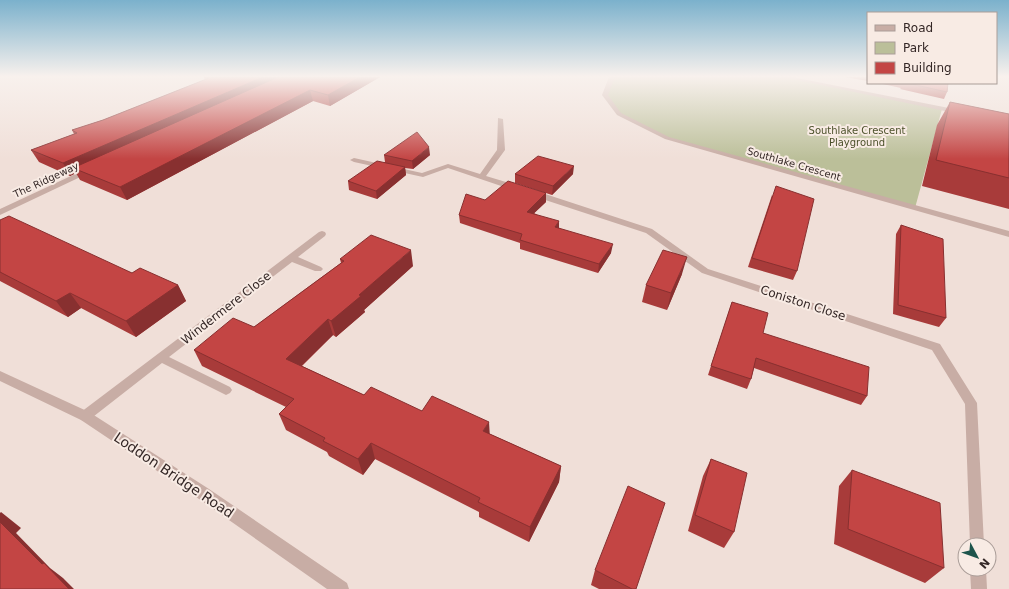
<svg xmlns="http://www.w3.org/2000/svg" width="1009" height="589" font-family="'DejaVu Sans',sans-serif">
<rect width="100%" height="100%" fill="#f0dfd8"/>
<path fill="#bbbf99" d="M 612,77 L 786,77 L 942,109 L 915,208 L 667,138 L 619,114 L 605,95 Z"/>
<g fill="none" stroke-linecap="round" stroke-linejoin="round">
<path fill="#c8ada5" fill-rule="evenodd" d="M 609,77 L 615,77 L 608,95 L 621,113 L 669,137 L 1009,231 L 1009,237 L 665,139 L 617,115 L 602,95 Z
M 783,77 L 792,77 L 959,110 L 962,112 L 959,114 Z
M 498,118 L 503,119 L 505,150 L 486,176 L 519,186 L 519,190 L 513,190 L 448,168 L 423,177 L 354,162 L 350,160 L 354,158 L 422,173 L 448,164 L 480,174 L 497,150 Z
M 86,169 L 89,169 L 93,171 L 0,215 L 0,209 Z
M 530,191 L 536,191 L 652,229 L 708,269 L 940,344 L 977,403 L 984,545 L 970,545 L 965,404 L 932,350 L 702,273 L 646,233 L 530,195 Z
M 322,231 L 325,232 L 326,234 L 325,236 L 298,257 L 321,267 L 323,269 L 321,271 L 315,271 L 292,262 L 169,357 L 230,387 L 232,390 L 230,393 L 226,395 L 162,363 L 89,420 L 85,421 L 81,420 L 79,416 L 81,412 L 319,232 Z
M 970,569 L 986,569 L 987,589 L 971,589 Z"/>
<path fill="#c8ada5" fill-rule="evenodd" d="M 0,371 L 89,412 L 209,489 L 347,583 L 349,589 L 327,589 L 199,499 L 81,420 L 0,381 Z"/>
</g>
<path fill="#a83b3a" d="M 204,77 L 380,77 L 330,106 L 313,101 L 127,200 L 80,180 L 76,173 L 70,176 L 39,162 L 31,150 L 74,134 L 72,130 L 103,120 L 205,80 Z
M 845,77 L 868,77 L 868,81 Z
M 878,83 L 948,83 L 947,92 L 944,99 L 900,89 L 901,88 Z
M 950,102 L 1009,114 L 1009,209 L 922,186 L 937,125 Z
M 384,155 L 430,155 L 413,169 L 405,168 L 406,175 L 377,199 L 349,190 L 348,181 L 385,162 Z
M 515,174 L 573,174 L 552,195 L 515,183 Z
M 772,195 L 797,271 L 793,280 L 748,267 Z
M 546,202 L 534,213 L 559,228 L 611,253 L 598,273 L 520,249 L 520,243 L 460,223 L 459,215 Z
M 0,220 L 132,273 L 178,285 L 186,301 L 136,337 L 81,308 L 68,317 L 0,281 Z
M 901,225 L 946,318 L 939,327 L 893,314 L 896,234 Z
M 340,259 L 413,266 L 364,310 L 365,312 L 336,337 L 333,335 L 302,366 L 364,395 L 422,411 L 490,434 L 561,466 L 559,482 L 529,542 L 479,517 L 479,512 L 375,459 L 363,475 L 329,456 L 327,452 L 286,430 L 279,414 L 286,407 L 202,366 L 194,350 L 254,327 L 341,263 Z
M 682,274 L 667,310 L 642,302 L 646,285 Z
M 732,302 L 763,333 L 867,396 L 861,405 L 754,368 L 751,379 L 747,389 L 708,375 Z
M 711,459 L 734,532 L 724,548 L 688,531 L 703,476 Z
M 852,470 L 944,568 L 925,583 L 834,544 L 839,486 Z
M 595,570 L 636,589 L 599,589 L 591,585 Z"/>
<path fill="#883030" d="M 263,77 L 289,77 L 73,168 L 76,173 L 70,176 L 63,163 Z
M 360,77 L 380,77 L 330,106 L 328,95 Z
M 310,90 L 313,101 L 127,200 L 120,187 Z
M 429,147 L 430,155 L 413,169 L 412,161 Z
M 574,166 L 573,174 L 552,195 L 553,186 Z
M 405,167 L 406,175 L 377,199 L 376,191 Z
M 546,193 L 546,202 L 527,220 L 527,212 Z
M 559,221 L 559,230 L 555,227 Z
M 613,244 L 611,253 L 598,273 L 599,264 Z
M 411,250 L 413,266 L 364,310 L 365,312 L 336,337 L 331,321 L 359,295 Z
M 687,257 L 682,274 L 667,310 L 671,293 Z
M 178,285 L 186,301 L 136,337 L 126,321 Z
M 70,293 L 81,308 L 68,317 L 56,301 Z
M 328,319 L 333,335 L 292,375 L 286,359 Z
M 489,422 L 490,438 L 483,431 Z
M 371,443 L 375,459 L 363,475 L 358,459 Z
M 561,466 L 559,482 L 529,542 L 530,527 Z
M 1,512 L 21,528 L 16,533 L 50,568 L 63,578 L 74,589 L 69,589 L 42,564 L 0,522 L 0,513 Z"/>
<path fill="#c34544" stroke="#883030" d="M 204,77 L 263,77 L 63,163 L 31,150 L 77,133 L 72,130 L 103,120 L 209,78 Z
M 278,77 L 360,77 L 328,95 L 310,90 L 120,187 L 73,168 Z
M 907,83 L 948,83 L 947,92 Z
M 950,102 L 1009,114 L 1009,178 L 936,160 Z
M 417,132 L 429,147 L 412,161 L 384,155 Z
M 538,156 L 574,166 L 553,186 L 515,174 Z
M 377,161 L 405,167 L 376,191 L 348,181 Z
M 508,181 L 546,193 L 527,212 L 559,221 L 555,227 L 613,244 L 599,264 L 520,240 L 522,234 L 459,215 L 466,194 L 485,200 Z
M 776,186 L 814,199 L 797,271 L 752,258 Z
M 9,216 L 132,273 L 140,268 L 178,285 L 126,321 L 70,293 L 56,301 L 0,272 L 0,220 Z
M 901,225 L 943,239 L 946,318 L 898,305 Z
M 371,235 L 411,250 L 359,295 L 361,296 L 331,321 L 328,319 L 286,359 L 364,395 L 371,387 L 422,411 L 432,396 L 489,422 L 483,431 L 561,466 L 530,527 L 478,502 L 480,498 L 371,443 L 358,459 L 323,441 L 325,438 L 279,414 L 294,399 L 194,350 L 233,318 L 254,327 L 344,261 L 340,259 Z
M 663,250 L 687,257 L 671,293 L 646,285 Z
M 732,302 L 768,313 L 763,333 L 869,367 L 867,396 L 756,358 L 751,379 L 711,366 Z
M 711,459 L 747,473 L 734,532 L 695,515 Z
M 852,470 L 940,503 L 944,568 L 848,529 Z
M 628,486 L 665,503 L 636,589 L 632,589 L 595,570 Z
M 0,522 L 42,564 L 44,563 L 69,589 L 0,589 Z"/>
<linearGradient id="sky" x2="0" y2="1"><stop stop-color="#7bb1cc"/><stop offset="0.48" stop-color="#f8f1ed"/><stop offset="1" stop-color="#f8f1ed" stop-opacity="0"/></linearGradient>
<rect width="1009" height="159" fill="url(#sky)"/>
<g text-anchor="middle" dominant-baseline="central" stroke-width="4" stroke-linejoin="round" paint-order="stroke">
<g font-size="10" fill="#4c512b" stroke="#f8ebe4">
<text x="857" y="130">Southlake Crescent<tspan x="857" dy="12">Playground</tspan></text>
</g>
<g font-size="10" fill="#342726" stroke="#f8ebe4">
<text transform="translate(794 164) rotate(16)">Southlake Crescent</text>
<text transform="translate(46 180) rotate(-25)">The Ridgeway</text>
</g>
<g font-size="12" fill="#342726" stroke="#f8ebe4">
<text transform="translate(803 303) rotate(18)">Coniston Close</text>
<text transform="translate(226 308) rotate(-38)">Windermere Close</text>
</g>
<g font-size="14" fill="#342726" stroke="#f8ebe4">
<text transform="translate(174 475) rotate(34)">Loddon Bridge Road</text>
</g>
</g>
<rect x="867" y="12" width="130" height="72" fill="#f8ebe4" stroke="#aa9d98"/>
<rect x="875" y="25" width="20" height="6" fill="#c8ada5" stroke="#aa9d98"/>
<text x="903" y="32" font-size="12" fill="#342726">Road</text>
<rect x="875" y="42" width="20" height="12" fill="#bbbf99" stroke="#aa9d98"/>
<text x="903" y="52" font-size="12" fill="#342726">Park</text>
<rect x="875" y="62" width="20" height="12" fill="#c34544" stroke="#aa9d98"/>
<text x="903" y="72" font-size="12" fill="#342726">Building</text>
<g transform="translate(977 557) rotate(131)"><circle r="19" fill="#f8ebe4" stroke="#aa9d98"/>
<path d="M0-3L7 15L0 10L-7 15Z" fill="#1d544b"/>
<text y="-6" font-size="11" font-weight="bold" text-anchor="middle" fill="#342726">N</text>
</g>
</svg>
